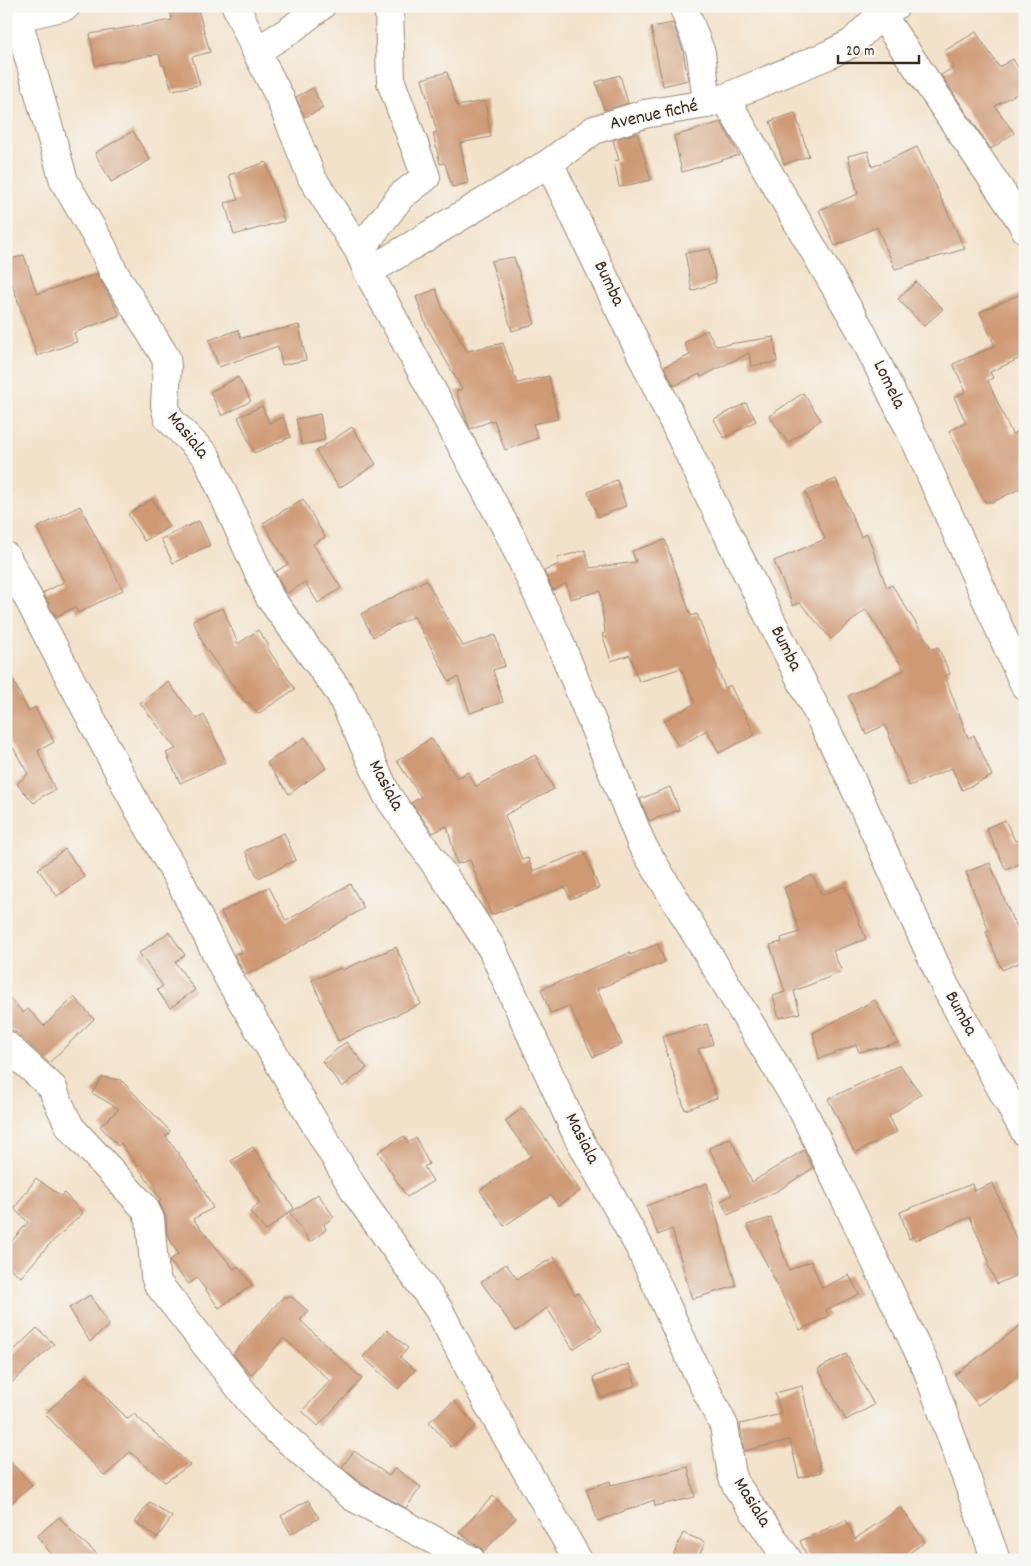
<svg xmlns="http://www.w3.org/2000/svg" width="1031" height="1566" font-family="Dekko,sans-serif">
<rect width="100%" height="100%" fill="#f6f6f2"/>
<filter id="ink" filterUnits="userSpaceOnUse"><feTurbulence type="fractalNoise" baseFrequency=".02" numOctaves="2"/><feDisplacementMap in="SourceGraphic" scale="10" xChannelSelector="R" yChannelSelector="G"/><feConvolveMatrix kernelMatrix="1 2 1 2 8 2 1 2 1" color-interpolation-filters="sRGB"/></filter>
<filter id="wash" filterUnits="userSpaceOnUse"><feTurbulence type="fractalNoise" baseFrequency=".0096" numOctaves="4" result="noise"/><feDisplacementMap in="SourceGraphic" scale="20" xChannelSelector="R" yChannelSelector="G"/><feGaussianBlur stdDeviation="1.12" result="paint"/><feColorMatrix in="noise" values="0 0 0 0 0 0 0 0 0 0 0 0 0 0 0 0 0 1.4 0 .05"/><feComposite in="paint" operator="in"/></filter>
<g filter="url(#wash)">
<rect width="100%" height="100%" fill="#f3e2ca"/>
<g id="blocks">
<path fill="#cf9973" d="M 192,6 L 197,6 L 210,52 L 192,57 L 200,85 L 172,90 L 164,65 L 162,66 L 159,54 L 95,65 L 90,34 L 172,20 L 170,11 Z
M 673,23 L 683,51 L 688,80 L 663,86 L 651,27 Z
M 976,32 L 999,67 L 1013,59 L 1025,79 L 1025,89 L 995,106 L 1014,133 L 991,149 L 941,75 L 954,67 L 944,51 Z
M 447,72 L 457,106 L 485,101 L 491,137 L 460,143 L 468,183 L 452,187 L 445,163 L 440,164 L 433,133 L 437,132 L 422,79 Z
M 620,75 L 628,103 L 604,110 L 596,82 Z
M 313,88 L 323,108 L 305,117 L 296,97 Z
M 795,113 L 809,156 L 784,164 L 770,121 Z
M 721,122 L 739,155 L 682,172 L 674,136 Z
M 133,131 L 150,160 L 111,182 L 95,153 Z
M 637,133 L 651,180 L 619,187 L 614,161 L 619,160 L 613,140 Z
M 917,147 L 965,249 L 895,269 L 877,227 L 835,246 L 819,210 L 858,194 L 848,156 L 868,151 L 872,167 Z
M 266,162 L 284,221 L 234,235 L 225,203 L 238,200 L 229,175 Z
M 710,249 L 716,282 L 692,291 L 685,253 Z
M 24,255 L 37,294 L 97,274 L 120,315 L 74,333 L 77,342 L 37,356 L 12,284 L 10,285 L 6,273 L 6,261 Z
M 514,257 L 535,324 L 512,331 L 491,261 Z
M 916,282 L 943,309 L 924,326 L 898,299 Z
M 436,289 L 443,310 L 467,351 L 503,343 L 517,383 L 549,376 L 558,419 L 533,424 L 538,438 L 505,450 L 494,420 L 470,429 L 456,391 L 462,389 L 426,325 L 416,297 Z
M 1025,292 L 1025,356 L 990,372 L 993,378 L 988,381 L 1012,434 L 1025,428 L 1025,486 L 993,502 L 985,502 L 949,431 L 966,423 L 954,397 L 966,392 L 953,364 L 995,346 L 980,312 Z
M 299,325 L 306,360 L 282,365 L 278,346 L 219,367 L 209,340 L 238,330 L 241,338 Z
M 707,330 L 716,346 L 774,337 L 777,362 L 751,366 L 749,353 L 701,377 L 700,374 L 674,386 L 664,367 L 690,355 L 684,343 Z
M 238,377 L 251,401 L 222,416 L 210,392 Z
M 803,393 L 821,420 L 788,443 L 769,416 Z
M 746,403 L 756,421 L 724,438 L 714,419 Z
M 262,406 L 269,423 L 283,417 L 291,437 L 254,453 L 238,417 Z
M 320,414 L 325,440 L 302,445 L 296,419 Z
M 352,427 L 376,464 L 339,488 L 316,451 Z
M 836,479 L 861,537 L 867,534 L 887,588 L 892,585 L 932,649 L 938,647 L 950,674 L 945,676 L 968,738 L 974,735 L 992,776 L 962,790 L 952,768 L 909,786 L 885,725 L 866,734 L 848,696 L 904,670 L 866,609 L 831,639 L 800,603 L 793,606 L 774,561 L 825,539 L 805,492 Z
M 617,480 L 626,506 L 598,517 L 588,492 Z
M 152,499 L 169,527 L 144,541 L 128,514 Z
M 303,499 L 325,537 L 313,544 L 341,588 L 318,603 L 305,582 L 286,594 L 275,572 L 288,564 L 263,523 Z
M 80,506 L 123,590 L 78,613 L 75,607 L 56,617 L 43,593 L 64,582 L 37,528 Z
M 199,521 L 210,545 L 173,563 L 161,539 Z
M 665,540 L 691,616 L 697,614 L 725,688 L 730,685 L 755,735 L 719,753 L 707,730 L 679,747 L 664,721 L 695,703 L 681,668 L 639,682 L 630,655 L 611,661 L 602,634 L 605,633 L 600,591 L 570,599 L 566,583 L 553,590 L 544,571 L 559,564 L 557,558 L 585,550 L 590,568 L 636,562 L 632,551 Z
M 426,580 L 463,646 L 495,635 L 505,666 L 493,670 L 503,702 L 470,713 L 458,677 L 449,681 L 414,616 L 373,637 L 361,614 Z
M 223,608 L 238,644 L 258,630 L 268,644 L 268,649 L 295,689 L 258,714 L 249,702 L 246,703 L 205,648 L 193,620 Z
M 6,665 L 28,711 L 35,707 L 54,742 L 38,751 L 55,790 L 41,797 L 34,803 L 17,784 L 28,774 L 6,735 Z
M 168,682 L 197,719 L 204,715 L 226,762 L 180,783 L 166,753 L 176,749 L 140,703 Z
M 305,737 L 326,768 L 289,794 L 267,763 Z
M 431,738 L 457,778 L 468,772 L 476,786 L 535,755 L 554,789 L 505,815 L 522,860 L 528,858 L 533,871 L 584,851 L 599,888 L 570,899 L 565,887 L 491,915 L 470,860 L 457,864 L 447,826 L 433,833 L 411,803 L 421,797 L 397,761 Z
M 670,787 L 679,810 L 649,821 L 640,799 Z
M 1005,820 L 1015,841 L 1025,837 L 1025,861 L 1006,870 L 986,828 Z
M 284,833 L 296,860 L 258,878 L 245,851 Z
M 65,849 L 85,877 L 57,896 L 38,869 Z
M 990,863 L 1013,921 L 1014,920 L 1025,944 L 1025,960 L 1002,970 L 986,932 L 989,931 L 966,872 Z
M 812,875 L 822,895 L 845,886 L 866,939 L 833,951 L 842,972 L 794,991 L 800,1013 L 779,1018 L 773,996 L 785,992 L 770,945 L 782,942 L 781,938 L 800,932 L 784,888 Z
M 350,884 L 364,908 L 272,963 L 245,975 L 234,954 L 242,952 L 221,912 L 269,887 L 286,921 Z
M 169,932 L 185,955 L 175,962 L 195,990 L 170,1008 L 157,990 L 163,986 L 139,953 Z
M 658,944 L 665,962 L 597,989 L 622,1044 L 593,1057 L 569,1006 L 550,1013 L 541,989 L 630,953 L 630,955 Z
M 396,947 L 421,1004 L 338,1041 L 312,980 L 341,968 L 342,970 Z
M 6,994 L 23,1013 L 28,1009 L 44,1026 L 74,997 L 94,1019 L 49,1063 L 17,1033 L 6,1027 Z
M 875,1000 L 898,1043 L 859,1052 L 856,1045 L 819,1059 L 813,1033 Z
M 707,1024 L 713,1044 L 698,1049 L 717,1098 L 685,1110 L 662,1037 Z
M 346,1042 L 367,1068 L 342,1087 L 322,1061 Z
M 900,1065 L 921,1094 L 889,1116 L 897,1132 L 855,1153 L 828,1099 Z
M 102,1077 L 121,1080 L 170,1131 L 167,1136 L 165,1135 L 198,1181 L 213,1208 L 193,1219 L 234,1269 L 238,1266 L 252,1285 L 219,1308 L 197,1278 L 189,1284 L 169,1261 L 178,1254 L 167,1234 L 166,1217 L 159,1202 L 161,1200 L 121,1143 L 118,1146 L 100,1126 L 119,1109 L 92,1093 Z
M 523,1108 L 541,1132 L 580,1191 L 558,1206 L 551,1195 L 504,1226 L 480,1190 L 531,1156 L 505,1121 Z
M 404,1136 L 408,1143 L 416,1138 L 429,1164 L 424,1167 L 433,1181 L 407,1197 L 378,1152 Z
M 730,1138 L 752,1182 L 804,1150 L 813,1168 L 779,1190 L 728,1215 L 721,1201 L 732,1195 L 709,1148 Z
M 253,1147 L 294,1208 L 266,1231 L 250,1212 L 260,1203 L 231,1161 Z
M 36,1178 L 61,1196 L 64,1193 L 83,1213 L 47,1247 L 21,1277 L 6,1265 L 6,1248 L 28,1222 L 14,1209 Z
M 707,1183 L 736,1286 L 692,1299 L 672,1229 L 658,1235 L 646,1206 Z
M 993,1183 L 1025,1260 L 1025,1271 L 997,1284 L 987,1263 L 989,1262 L 970,1217 L 915,1240 L 914,1236 L 909,1239 L 900,1212 L 972,1184 L 974,1191 Z
M 318,1194 L 334,1217 L 324,1224 L 326,1230 L 310,1242 L 290,1213 Z
M 771,1218 L 789,1270 L 811,1261 L 822,1288 L 849,1275 L 859,1294 L 826,1310 L 829,1316 L 800,1330 L 747,1225 Z
M 554,1257 L 575,1295 L 578,1293 L 602,1330 L 573,1349 L 547,1308 L 516,1331 L 481,1282 L 506,1264 L 517,1279 Z
M 90,1295 L 109,1325 L 90,1342 L 69,1308 Z
M 283,1297 L 292,1297 L 308,1311 L 300,1320 L 362,1379 L 318,1426 L 302,1411 L 330,1381 L 284,1338 L 251,1375 L 233,1354 Z
M 1025,1322 L 1025,1371 L 978,1405 L 955,1375 Z
M 37,1328 L 54,1344 L 6,1388 L 6,1358 Z
M 387,1330 L 408,1348 L 400,1357 L 415,1370 L 398,1389 L 363,1357 Z
M 846,1354 L 874,1405 L 846,1420 L 818,1369 Z
M 629,1364 L 636,1385 L 601,1398 L 593,1377 Z
M 85,1376 L 128,1419 L 134,1414 L 190,1465 L 165,1482 L 130,1452 L 105,1476 L 45,1414 Z
M 802,1386 L 821,1472 L 799,1478 L 790,1440 L 744,1451 L 740,1424 L 781,1414 L 775,1393 Z
M 454,1401 L 476,1426 L 451,1447 L 429,1422 Z
M 354,1451 L 389,1476 L 395,1468 L 421,1487 L 406,1508 L 362,1484 L 342,1467 Z
M 6,1457 L 32,1485 L 6,1508 Z
M 688,1467 L 695,1497 L 655,1506 L 654,1500 L 598,1521 L 586,1489 L 610,1481 L 611,1485 Z
M 493,1496 L 516,1518 L 484,1551 L 459,1532 Z
M 308,1500 L 319,1518 L 291,1534 L 281,1516 Z
M 150,1502 L 172,1517 L 157,1538 L 135,1522 Z
M 901,1507 L 925,1542 L 899,1560 L 809,1560 L 800,1541 L 846,1520 L 855,1539 Z
M 59,1517 L 73,1533 L 104,1560 L 56,1560 L 37,1536 Z
M 683,1533 L 705,1542 L 697,1560 L 671,1560 Z"/>
</g>
</g>
<g filter="url(#ink)">
<use href="#blocks" fill-opacity="0" stroke="#978674" stroke-width="1"/>
<g fill="none" stroke-linecap="round" stroke-linejoin="round">
<defs>
<path id="street" d="M 14,6 L 64,181 L 102,246 L 113,271 L 166,358 L 167,366 L 165,405 L 168,418 L 206,456 L 270,598 L 340,693 L 387,795 L 457,895 L 492,949 L 577,1135 L 641,1250 L 689,1356 L 724,1426 L 732,1475 L 736,1485 L 788,1560
M 236,6 L 256,51 L 280,98 L 312,178 L 359,251 L 368,272 L 510,535 L 558,638 L 642,845 L 803,1111 L 927,1369 L 996,1560
M 683,6 L 701,53 L 707,104
M 879,6 L 881,14 L 1021,221 L 1025,229
M 6,20 L 66,6
M 256,51 L 289,31 L 321,6
M 725,98 L 860,329 L 918,446 L 1025,686
M 549,163 L 733,545 L 848,773 L 945,986 L 1025,1132
M 359,251 L 401,196 L 426,177 L 391,82 L 389,6
M 368,272 L 549,163 L 594,130 L 644,114 L 707,104 L 725,98 L 828,55 L 852,43 L 881,14 L 895,6
M 6,556 L 139,810 L 181,883 L 229,979 L 358,1196 L 439,1310 L 488,1404 L 578,1560
M 6,1045 L 53,1088 L 55,1095 L 70,1127 L 144,1207 L 150,1219 L 155,1276 L 158,1284 L 265,1420 L 353,1497 L 471,1560"/>
</defs>
<use href="#street" stroke="#978674" stroke-width="30"/>
<use href="#street" stroke="#fff" stroke-width="28"/>
</g>
</g>
<g text-anchor="middle" dominant-baseline="central" stroke-width="4" stroke-linejoin="round" paint-order="stroke">
<g font-size="19" fill="#3b2a1e" stroke="#f6f6f2">
<text transform="translate(654 116) rotate(-12)">Avenue fiché</text>
<text transform="translate(608 284) rotate(64)">Bumba</text>
<text transform="translate(888 385) rotate(64)">Lomela</text>
<text transform="translate(187 436) rotate(51)">Masiala</text>
<text transform="translate(785 649) rotate(63)">Bumba</text>
<text transform="translate(385 786) rotate(62)">Masiala</text>
<text transform="translate(960 1014) rotate(61)">Bumba</text>
<text transform="translate(581 1139) rotate(63)">Masiala</text>
<text transform="translate(751 1503) rotate(58)">Masiala</text>
</g>
</g>
<rect width="1031" height="1566" fill="none" stroke="#f6f6f2" stroke-width="25"/>
<path d="M838 55v8h81v-8" fill="none" stroke="#3b2a1e" stroke-width="2.5"/>
<text x="846" y="55" font-size="15" fill="#3b2a1e" stroke="#f6f6f2" stroke-width="4" paint-order="stroke">20 m</text>
</svg>
